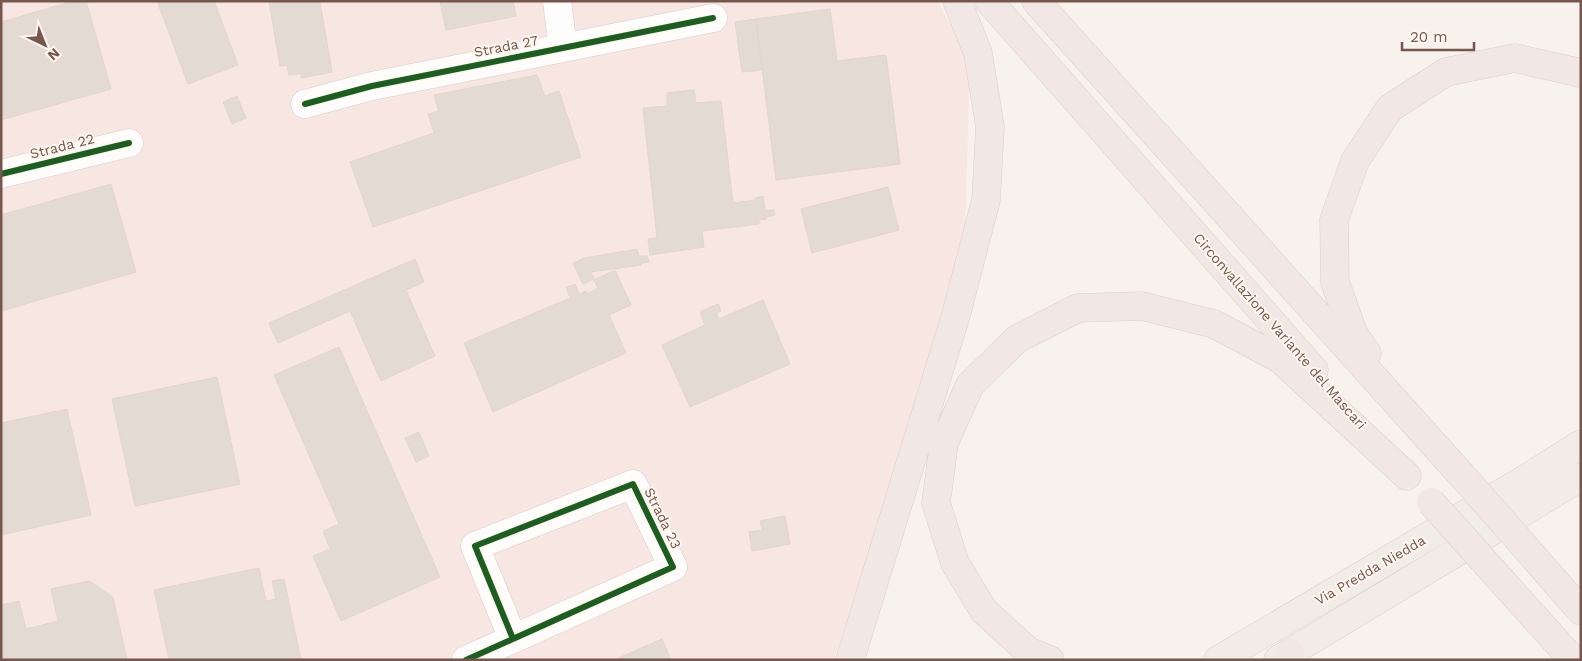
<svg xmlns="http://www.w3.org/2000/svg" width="1582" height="661" font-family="'Work Sans',sans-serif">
<rect width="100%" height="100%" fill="#f8f2ed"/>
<path fill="#f7e6e1" d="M 1,1 L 938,1 L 970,64 L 964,260 L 834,660 L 1,660 Z"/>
<path fill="#e4dad4" stroke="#e1d5cf" d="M 74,1 L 86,1 L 111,89 L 1,120 L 1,22 Z
M 157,1 L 214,1 L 238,65 L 188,84 Z
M 269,1 L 323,1 L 320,2 L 332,72 L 301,78 L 301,73 L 289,75 L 287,65 L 280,66 Z
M 440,1 L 513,1 L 516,16 L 446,30 Z
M 830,9 L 837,61 L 886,55 L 900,164 L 776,180 L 756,19 Z
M 756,19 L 762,70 L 742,72 L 735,22 Z
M 537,75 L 545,96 L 559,91 L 581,157 L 373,227 L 350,162 L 434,133 L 428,114 L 439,111 L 434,95 Z
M 694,90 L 696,103 L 721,101 L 733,203 L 756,200 L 756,198 L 763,196 L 765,211 L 774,210 L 775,215 L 766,217 L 767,219 L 759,220 L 759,224 L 702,231 L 704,247 L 650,255 L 648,239 L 657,238 L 643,108 L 667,106 L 667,93 Z
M 237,96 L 246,118 L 232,124 L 223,102 Z
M 111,184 L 136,272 L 1,311 L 1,215 Z
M 888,187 L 899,230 L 812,253 L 801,209 Z
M 637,249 L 639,256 L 647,256 L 649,262 L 640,263 L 641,265 L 590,272 L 594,279 L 583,284 L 573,263 L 585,258 Z
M 415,259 L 424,282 L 406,290 L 435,356 L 381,381 L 350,311 L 278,343 L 269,323 Z
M 615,270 L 631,305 L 609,315 L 626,353 L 493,412 L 464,343 L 570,298 L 566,287 L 575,284 L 579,294 L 586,291 L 587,294 L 598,288 L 594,280 Z
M 763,300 L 790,364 L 690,407 L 662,345 L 705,325 L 700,312 L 718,304 L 721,311 L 716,313 L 719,319 Z
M 339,347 L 440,577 L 341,621 L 313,556 L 330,549 L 323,531 L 339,524 L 274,375 Z
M 217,377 L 240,484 L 135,506 L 112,399 Z
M 67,409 L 91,515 L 1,535 L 1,423 Z
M 419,432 L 429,456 L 416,462 L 405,438 Z
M 785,516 L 790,544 L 752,551 L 749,532 L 762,530 L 760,521 Z
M 259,568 L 266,601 L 276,599 L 272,581 L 284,579 L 301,660 L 169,660 L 154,590 Z
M 89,581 L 113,597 L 127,660 L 1,660 L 1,605 L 19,601 L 26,629 L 58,621 L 51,589 Z
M 662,639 L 671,660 L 614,660 Z"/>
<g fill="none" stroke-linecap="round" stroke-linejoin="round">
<defs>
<path id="minor" d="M 557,1 L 563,48
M 305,104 L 372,86 L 713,18
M 1,174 L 129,143
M 466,660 L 673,567 L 633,484 L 475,546 L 513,639"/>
<path id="major" d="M 1218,660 L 1522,481 L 1581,444
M 1278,660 L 1581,477"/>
<path id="highway" d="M 989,1 L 1314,370
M 1036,1 L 1465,479
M 1367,353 L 1354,335 L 1335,282 L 1334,220 L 1355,161 L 1390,108 L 1446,72 L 1515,58 L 1581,73
M 1518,539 L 1581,611
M 1483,560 L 1573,660
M 850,660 L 956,315 L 986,200 L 990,127 L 978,53 L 957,1
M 1050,660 L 1028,651 L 984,611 L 955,563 L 936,503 L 944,443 L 970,385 L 1017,339 L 1078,308 L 1142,306 L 1214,324 L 1280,359 L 1407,476
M 1287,660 L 1290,653"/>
</defs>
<use href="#minor" stroke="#d6ceca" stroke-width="29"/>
<use href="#major" stroke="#d9cfcb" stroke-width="29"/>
<use href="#highway" stroke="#d9cfcb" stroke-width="29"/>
<use href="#minor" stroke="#fefdfc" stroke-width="28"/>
<use href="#major" stroke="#f2ece7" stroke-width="28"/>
<use href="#highway" stroke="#f1e8e6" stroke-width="28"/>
<defs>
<path id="highway-bridge" d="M 1465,479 L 1518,539
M 1431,502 L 1483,560"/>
</defs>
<use href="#highway-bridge" stroke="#d9cfcb" stroke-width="29" stroke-linecap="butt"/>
<use href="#highway-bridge" stroke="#f1e8e6" stroke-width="28"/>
<defs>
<path id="cycleway" d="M 305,104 L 372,86 L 713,18
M 1,174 L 129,143
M 466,660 L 673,567 L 633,484 L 475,546 L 513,639"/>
</defs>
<use href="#cycleway" stroke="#fef6ef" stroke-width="9"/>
<use href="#cycleway" stroke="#1b5e20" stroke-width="6"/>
</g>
<g text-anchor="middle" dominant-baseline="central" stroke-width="4" stroke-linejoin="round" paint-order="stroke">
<g font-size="14" fill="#76564d" stroke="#fef6ef">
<text transform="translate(506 46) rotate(-11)">Strada 27</text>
<text transform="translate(62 146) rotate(-14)">Strada 22</text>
<text transform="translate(1280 331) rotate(49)">Circonvallazione Variante del Mascari</text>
<text transform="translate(663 518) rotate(64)">Strada 23</text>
<text transform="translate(1370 570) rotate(-30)">Via Predda Niedda</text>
</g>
</g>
<rect width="1582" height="661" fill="none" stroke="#76564d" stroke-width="5"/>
<g transform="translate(45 45) rotate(137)" stroke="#fef6ef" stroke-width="4" paint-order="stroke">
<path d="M0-4L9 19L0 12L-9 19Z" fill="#76564d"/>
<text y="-8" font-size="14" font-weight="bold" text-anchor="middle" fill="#76564d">N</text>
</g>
<path d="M1402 42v8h72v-8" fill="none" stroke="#76564d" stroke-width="2.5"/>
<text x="1410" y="42" font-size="15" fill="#76564d" stroke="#fef6ef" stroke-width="4" paint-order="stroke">20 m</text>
</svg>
